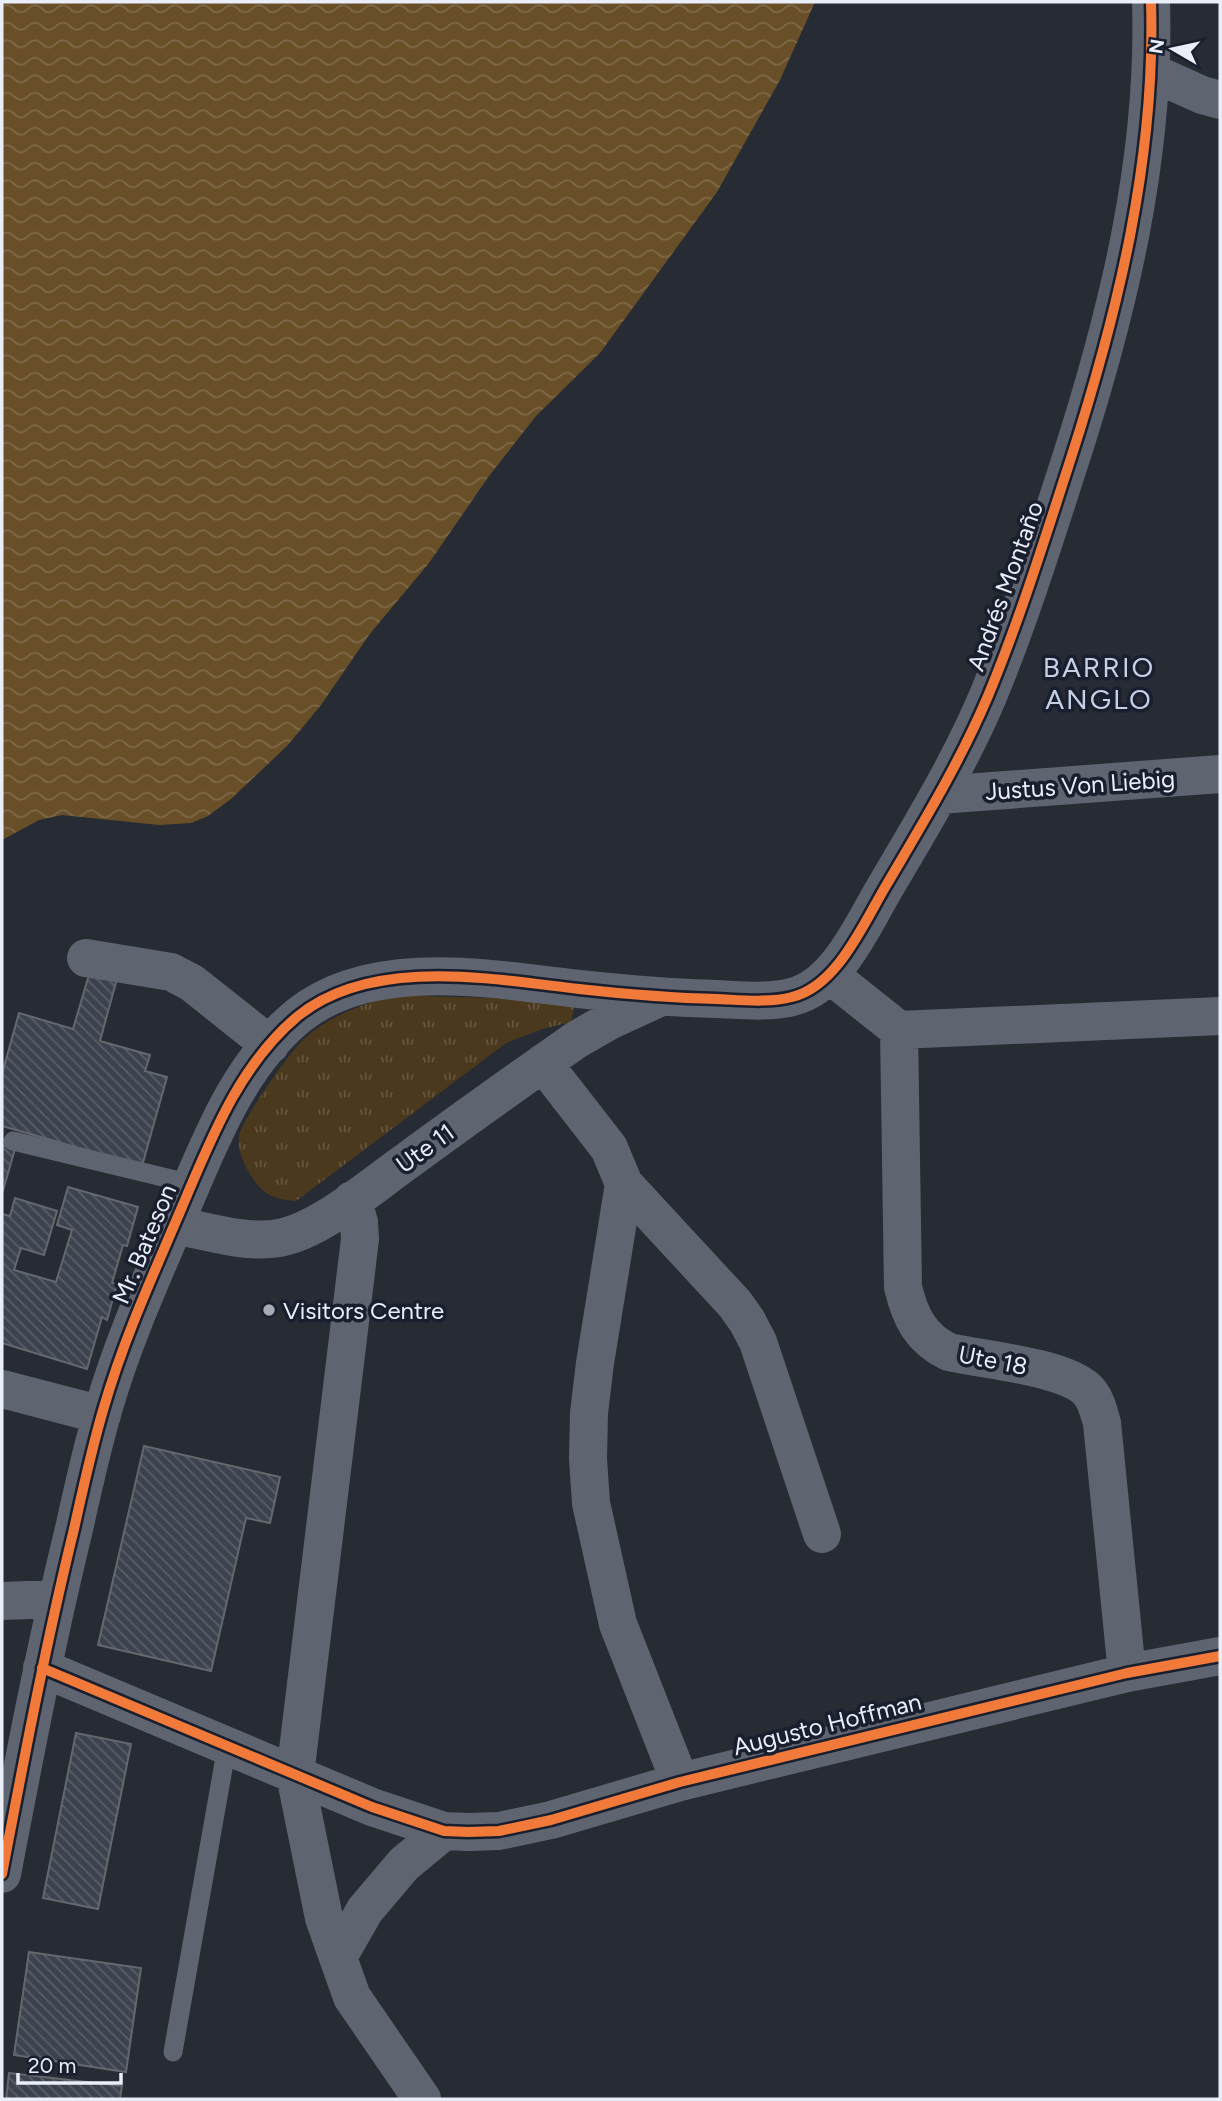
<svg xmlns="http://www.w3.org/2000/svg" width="1222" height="2101" font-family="Figtree,sans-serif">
<defs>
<pattern id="grass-tufts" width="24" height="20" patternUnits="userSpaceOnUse" patternTransform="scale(1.75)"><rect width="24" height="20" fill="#4b391d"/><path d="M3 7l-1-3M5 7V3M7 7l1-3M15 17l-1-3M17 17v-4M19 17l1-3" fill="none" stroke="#65563f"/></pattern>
<pattern id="water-waves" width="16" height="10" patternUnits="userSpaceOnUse" patternTransform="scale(1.75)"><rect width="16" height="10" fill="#694f28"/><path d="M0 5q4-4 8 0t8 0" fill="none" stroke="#7e6948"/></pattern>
<pattern id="building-back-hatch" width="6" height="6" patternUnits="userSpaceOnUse" patternTransform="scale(1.75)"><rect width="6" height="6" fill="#3d434e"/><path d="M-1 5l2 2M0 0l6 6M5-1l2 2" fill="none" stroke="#595e68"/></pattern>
</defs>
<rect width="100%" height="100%" fill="#272b33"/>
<path fill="url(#grass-tufts)" d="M 391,995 L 555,1000 L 575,1005 L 571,1022 L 542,1029 L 506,1043 L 296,1201 C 268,1199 259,1191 246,1167 C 241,1157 238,1148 239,1136 C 241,1121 291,1050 305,1038 C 329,1016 361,1006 391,995 Z"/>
<path fill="url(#water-waves)" d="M 2,2 L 815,2 L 780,80 L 717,192 L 600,353 L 536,416 L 489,476 L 429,563 L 369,635 L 321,705 L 288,745 L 231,799 L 208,816 L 191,823 L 159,825 L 62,815 L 39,820 L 2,840 Z"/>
<path fill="url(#building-back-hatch)" stroke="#64686e" stroke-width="2" d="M 91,968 L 118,975 L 100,1041 L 150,1055 L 145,1071 L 167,1077 L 142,1166 L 2,1126 L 2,1074 L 19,1013 L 73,1029 Z
M 2,1145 L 15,1149 L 2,1194 Z
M 68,1187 L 138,1207 L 127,1246 L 123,1245 L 112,1283 L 117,1284 L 107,1320 L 102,1317 L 87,1369 L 2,1343 L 2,1214 L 10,1216 L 15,1198 L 57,1211 L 44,1255 L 21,1248 L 14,1270 L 56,1282 L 72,1230 L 57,1225 Z
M 144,1446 L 280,1477 L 270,1523 L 246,1518 L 211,1671 L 98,1645 Z
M 76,1733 L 131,1744 L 98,1909 L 43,1898 Z
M 29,1952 L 141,1968 L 126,2072 L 14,2055 Z
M 9,2073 L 122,2086 L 120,2099 L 6,2099 Z"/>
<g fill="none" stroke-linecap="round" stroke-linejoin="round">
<path stroke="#5f6570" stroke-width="19" d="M 13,1141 L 192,1184
M 173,2052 L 227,1746"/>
<path stroke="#5f6570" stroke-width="38" d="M 1151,72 L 1202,95 L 1220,100
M 939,795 L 1220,774
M 86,958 L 171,972 L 192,983 L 270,1045
M 830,975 L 899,1030 L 903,1287 C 910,1317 921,1339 949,1352 C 983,1360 1071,1367 1090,1393 C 1097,1402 1099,1413 1102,1423 L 1127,1673
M 899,1030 L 1220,1016
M 543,1063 L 609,1148 L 624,1184 L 595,1363 L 589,1413 L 588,1459 L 591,1503 L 618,1624 L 680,1782
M 624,1184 L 735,1304 L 747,1321 L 758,1342 L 822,1534
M 352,1200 L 359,1222 L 360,1239 L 295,1775 L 324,1918 L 352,1997 L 422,2099
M 174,1225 C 207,1231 246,1244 279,1238 C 320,1231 373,1185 407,1161 C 463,1120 519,1080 576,1040 L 609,1021 L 659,998
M 2,1389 L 102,1415
M 2,1601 L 57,1599
M 42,1668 L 372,1807 L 444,1831 L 468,1832 L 499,1831 L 551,1820 L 680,1782 L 1127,1673 L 1220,1656
M 2,1874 C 24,1759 46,1643 74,1529 C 83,1488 92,1447 104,1407 C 124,1338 154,1273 182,1207 C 211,1139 239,1065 298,1016 C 372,956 492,979 579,989 C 625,994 671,998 717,999 C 741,1000 769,1003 792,997 C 838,986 864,922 887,884 C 923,823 960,762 988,696 C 1020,619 1045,538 1071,458 C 1118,312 1156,157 1151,2
M 338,1957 L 365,1910 L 404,1864 L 444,1831"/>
<defs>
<path id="cycleway" d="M 42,1668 L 372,1807 L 444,1831 L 468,1832 L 499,1831 L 551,1820 L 680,1782 L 1127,1673 L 1220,1656
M 2,1874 C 24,1759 46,1643 74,1529 C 83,1488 92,1447 104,1407 C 124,1338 154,1273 182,1207 C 211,1139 239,1065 298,1016 C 372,956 492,979 579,989 C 625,994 671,998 717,999 C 741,1000 769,1003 792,997 C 838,986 864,922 887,884 C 923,823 960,762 988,696 C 1020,619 1045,538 1071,458 C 1118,312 1156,157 1151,2"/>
</defs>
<use href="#cycleway" stroke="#191f2e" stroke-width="15"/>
<use href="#cycleway" stroke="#f17a3a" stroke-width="10"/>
</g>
<circle fill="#a5aab3" stroke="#191f2e" stroke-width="2.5" cx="269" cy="1310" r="7"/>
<g text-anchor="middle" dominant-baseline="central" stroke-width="7" stroke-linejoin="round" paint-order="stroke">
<g font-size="24" fill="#e9eef8" stroke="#191f2e">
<text transform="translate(1005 586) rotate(-70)">Andrés Montaño</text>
<text transform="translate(1080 785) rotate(-4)">Justus Von Liebig</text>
<text transform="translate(425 1148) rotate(-36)">Ute 11</text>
<text transform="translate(144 1244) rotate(-67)">Mr. Bateson</text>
<text transform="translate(993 1360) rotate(11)">Ute 18</text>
<text transform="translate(827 1724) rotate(-14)">Augusto Hoffman</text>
</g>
<g font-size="24" fill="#e9eef8" stroke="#191f2e" text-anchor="start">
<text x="283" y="1310">Visitors Centre</text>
</g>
<g font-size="28" letter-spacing="2" fill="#c6d0e3" stroke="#191f2e">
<text x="1099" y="667">BARRIO<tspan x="1099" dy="32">ANGLO</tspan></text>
</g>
</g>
<rect width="1222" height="2101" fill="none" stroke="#e9eef8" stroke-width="7"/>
<g transform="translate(1173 49) rotate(279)" stroke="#191f2e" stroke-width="5" paint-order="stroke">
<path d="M0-5L12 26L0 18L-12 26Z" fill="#e9eef8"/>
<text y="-10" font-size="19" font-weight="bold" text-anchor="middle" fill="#e9eef8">N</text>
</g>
<path d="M18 2073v10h103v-10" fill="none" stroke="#e9eef8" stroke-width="3.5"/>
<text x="28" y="2073" font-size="21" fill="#e9eef8" stroke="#191f2e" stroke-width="5" paint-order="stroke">20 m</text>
</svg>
